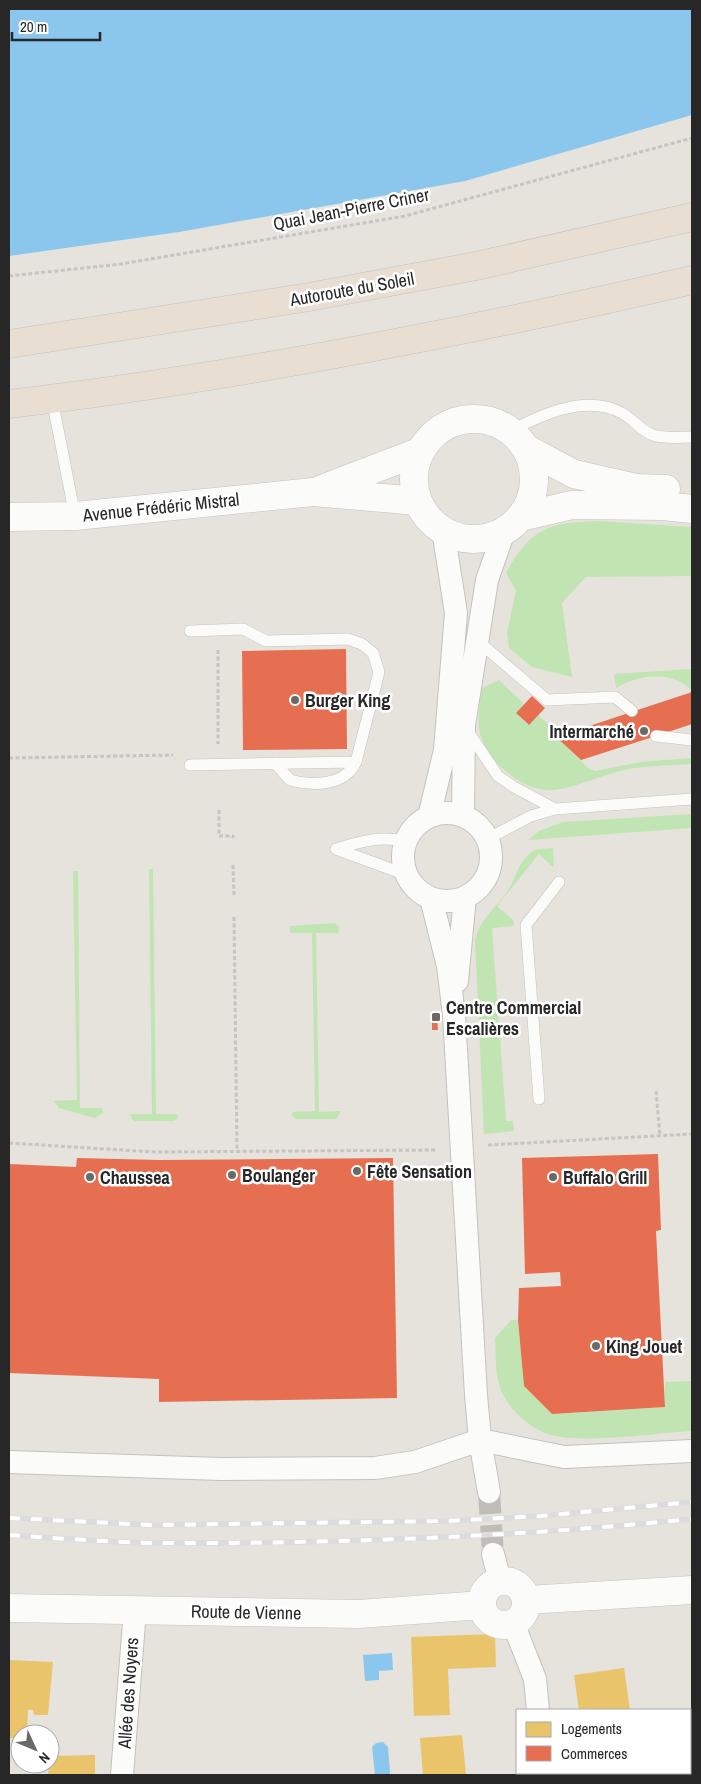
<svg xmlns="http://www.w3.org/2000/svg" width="701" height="1784" font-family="'Archivo Narrow',sans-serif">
<rect width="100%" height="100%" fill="#e6e3dc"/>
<path fill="#c1e4b3" d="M 599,521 L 692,527 L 692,576 L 586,577 L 562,603 L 572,677 L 532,667 L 509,648 L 507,633 L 516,591 L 506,573 C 530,528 550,522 599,521 Z
M 692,669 L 692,690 C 670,670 640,674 616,688 L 614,674 Z
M 499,680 L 524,704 L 516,713 L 528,725 L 538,715 L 560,735 L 556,737 L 588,768 L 595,771 L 641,762 L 692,758 L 692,764 C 667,766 640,765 616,772 C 598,777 564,792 546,790 C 519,787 490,763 481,737 C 476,723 480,702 482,688 Z
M 692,814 L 692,828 L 528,840 L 539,831 L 563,822 Z
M 553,848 L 554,868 L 539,854 L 497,906 L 513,920 L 514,926 L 492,928 L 506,1121 L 513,1121 L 514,1131 L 484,1134 L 475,940 C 480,919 495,909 507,892 C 516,879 517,864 530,853 C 536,848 545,849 553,848 Z
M 149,869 L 153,869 L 156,1114 L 177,1114 L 178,1118 L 174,1121 L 135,1121 L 132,1119 L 130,1114 L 152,1114 Z
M 73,871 L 78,871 L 80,1108 L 102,1108 L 103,1113 L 95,1118 L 59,1108 L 54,1101 L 77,1100 Z
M 335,923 L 339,927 L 338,933 L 316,933 L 319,1112 L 341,1111 L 336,1119 L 296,1119 L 292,1115 L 293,1112 L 315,1111 L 312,933 L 290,933 L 290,926 Z
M 511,1320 L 518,1320 L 524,1386 L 552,1414 L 665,1407 L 665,1382 L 692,1381 L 692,1431 C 656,1433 584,1444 551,1435 C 529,1429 505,1407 499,1384 C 495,1370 496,1353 495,1338 Z"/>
<path fill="#8bc7ec" d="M 9,9 L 692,9 L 692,115 L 465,181 L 179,232 L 9,256 Z
M 392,1653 L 393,1670 L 379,1671 L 379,1680 L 365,1681 L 363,1655 Z
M 383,1742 L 388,1747 L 390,1773 L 389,1775 L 375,1775 L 372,1747 L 376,1743 Z"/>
<path fill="#e9c46a" d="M 495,1634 L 496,1667 L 448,1669 L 450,1715 L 414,1716 L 411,1637 Z
M 9,1660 L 53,1662 L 48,1715 L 34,1715 L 33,1710 L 28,1710 L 27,1734 L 20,1734 L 20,1738 L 9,1738 Z
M 624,1668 L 630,1710 L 579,1710 L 574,1675 Z
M 462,1735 L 466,1775 L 423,1775 L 420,1738 Z
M 95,1755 L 95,1775 L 48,1775 L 50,1756 Z"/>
<path fill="#e76f51" d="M 346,649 L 347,749 L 243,750 L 242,651 Z
M 692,692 L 692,724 L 656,736 L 581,760 L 556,737 Z
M 532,696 L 545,708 L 529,725 L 516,713 Z
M 437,1017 L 438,1030 L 432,1030 L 432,1018 Z
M 658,1154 L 661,1230 L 656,1231 L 665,1407 L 552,1414 L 524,1386 L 518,1320 L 519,1288 L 561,1286 L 560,1272 L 525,1274 L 522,1158 Z
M 77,1158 L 159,1160 L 393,1158 L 397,1398 L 159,1402 L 159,1379 L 9,1373 L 9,1164 L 76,1167 Z"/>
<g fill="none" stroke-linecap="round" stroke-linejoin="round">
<path stroke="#c0bdb8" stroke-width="22" stroke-dasharray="22 11" stroke-linecap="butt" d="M 489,1492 L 493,1554"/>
<defs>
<path id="lane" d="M 52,399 L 75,516
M 510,431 C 543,414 586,394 622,413 C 632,418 642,432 653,435 C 665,439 680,437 692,437
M 479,642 L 547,700 L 615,697 L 632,711
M 467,730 L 498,776 L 514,787 L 555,809
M 656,736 L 692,740
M 275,763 L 290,780 C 313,786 345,786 356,762
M 190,765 L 356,762 L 379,672 L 373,653 L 362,644 L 348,639 L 266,641 L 243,629 L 190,631
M 487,839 L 531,816 L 555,809 L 692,799
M 336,849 L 407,875
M 336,849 C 363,841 379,836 406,841
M 539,1099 L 526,925 L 559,882"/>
<path id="street" d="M403 857a44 44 0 1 1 88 0a44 44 0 1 1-88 0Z
M 463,816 L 464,725 L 487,580 L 504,531
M 429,817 L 445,750 L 456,613 L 443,530
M 431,898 L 448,966 L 454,1015 L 476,1395 L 480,1440 L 489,1492
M 457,981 L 465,897
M 9,1462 L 221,1469 L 375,1468 L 415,1462 L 480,1440 L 564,1457 L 692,1451
M 493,1554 L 500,1581
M 513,1623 L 535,1679 L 538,1710
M 569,1773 L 571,1775
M 122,1775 L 135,1610"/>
<path id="secondary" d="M414 479a60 60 0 1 1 120 0a60 60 0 1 1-120 0Z
M 527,449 L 574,474 L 636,488 L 666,489
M 322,489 L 421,451
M 9,517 L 75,516 L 313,492 L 418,501
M 520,517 L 572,505 L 663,506 L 692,509
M482 1603a22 22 0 1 1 44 0a22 22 0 1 1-44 0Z
M 527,1600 L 692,1590
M 9,1608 L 359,1614 L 482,1605"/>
<path id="highway" d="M 9,344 L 309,297 L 476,266 L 692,217
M 9,404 C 238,377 467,332 692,280"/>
</defs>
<use href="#lane" stroke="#c3c2c2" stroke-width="12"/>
<use href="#street" stroke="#c3c2c2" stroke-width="24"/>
<use href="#secondary" stroke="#c3c2c2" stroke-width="29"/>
<use href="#highway" stroke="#c3c1bf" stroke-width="29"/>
<path stroke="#c4c4c3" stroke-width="3" stroke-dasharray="4 2.5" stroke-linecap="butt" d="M 9,276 L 121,264 L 405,216 L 692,138
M 218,650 L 218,744
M 9,758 L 173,755
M 219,810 L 219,836 L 233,836 L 233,838
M 233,865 L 234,895
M 234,917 L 237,1151
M 656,1091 L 660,1135
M 9,1143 L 154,1152 L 437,1150
M 488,1145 L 692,1134"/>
<use href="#lane" stroke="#fbfbfa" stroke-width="11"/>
<use href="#street" stroke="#fbfbfa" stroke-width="22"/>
<use href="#secondary" stroke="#fbfbfa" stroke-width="28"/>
<use href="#highway" stroke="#e8ded1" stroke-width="28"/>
<defs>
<path id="rail" d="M 9,1518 L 152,1525 L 447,1521 L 541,1516 L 692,1502
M 9,1535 C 56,1538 105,1542 152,1543 C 332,1544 513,1537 692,1519"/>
</defs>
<use href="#rail" stroke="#dcdbde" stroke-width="5.5"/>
<use href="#rail" stroke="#fff" stroke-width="4" stroke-dasharray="11" stroke-linecap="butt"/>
</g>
<g fill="#6a6966" stroke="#fff" stroke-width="2">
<circle cx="295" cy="700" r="5"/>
<circle cx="644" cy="731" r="5"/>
<rect x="431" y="1012" width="10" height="10" rx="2.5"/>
<circle cx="357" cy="1171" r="5"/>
<circle cx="232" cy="1175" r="5"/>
<circle cx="90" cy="1177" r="5"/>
<circle cx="553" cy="1177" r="5"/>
<circle cx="596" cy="1346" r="5"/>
</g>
<g text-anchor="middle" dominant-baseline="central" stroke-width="5" stroke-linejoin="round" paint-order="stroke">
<g font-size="18" fill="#272727" stroke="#fff">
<text transform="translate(351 209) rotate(-11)">Quai Jean-Pierre Criner</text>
<text transform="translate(352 289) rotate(-10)">Autoroute du Soleil</text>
<text transform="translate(161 507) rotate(-6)">Avenue Frédéric Mistral</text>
<text transform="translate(246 1612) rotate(1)">Route de Vienne</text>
<text transform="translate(128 1693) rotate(-86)">Allée des Noyers</text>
</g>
<g font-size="18" font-weight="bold" fill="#272727" stroke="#fff" text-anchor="start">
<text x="305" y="700">Burger King</text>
<text x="634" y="731" text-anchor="end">Intermarché</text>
<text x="446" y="1007">Centre Commercial<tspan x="446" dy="21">Escalières</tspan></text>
<text x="367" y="1171">Fête Sensation</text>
<text x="242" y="1175">Boulanger</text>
<text x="100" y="1177">Chaussea</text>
<text x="563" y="1177">Buffalo Grill</text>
<text x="606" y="1346">King Jouet</text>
</g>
</g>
<rect width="701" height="1784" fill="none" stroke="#272727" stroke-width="20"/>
<rect x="516" y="1709" width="175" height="65" fill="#ffffff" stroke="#a9a9a9"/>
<rect x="526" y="1722" width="25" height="15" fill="#e9c46a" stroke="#a9a9a9"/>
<text x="561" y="1734" font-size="15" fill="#272727">Logements</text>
<rect x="526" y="1746" width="25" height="15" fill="#e76f51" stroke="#a9a9a9"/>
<text x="561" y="1759" font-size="15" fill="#272727">Commerces</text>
<g transform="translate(35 1749) rotate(134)"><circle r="24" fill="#ffffff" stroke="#a9a9a9"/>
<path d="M0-4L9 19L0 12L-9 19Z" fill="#6a6966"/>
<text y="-8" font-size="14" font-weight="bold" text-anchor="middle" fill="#272727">N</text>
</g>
<path d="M12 32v8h88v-8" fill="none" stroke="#272727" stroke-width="2.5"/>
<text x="20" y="32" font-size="15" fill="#272727" stroke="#ffffff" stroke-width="4" paint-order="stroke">20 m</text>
</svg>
